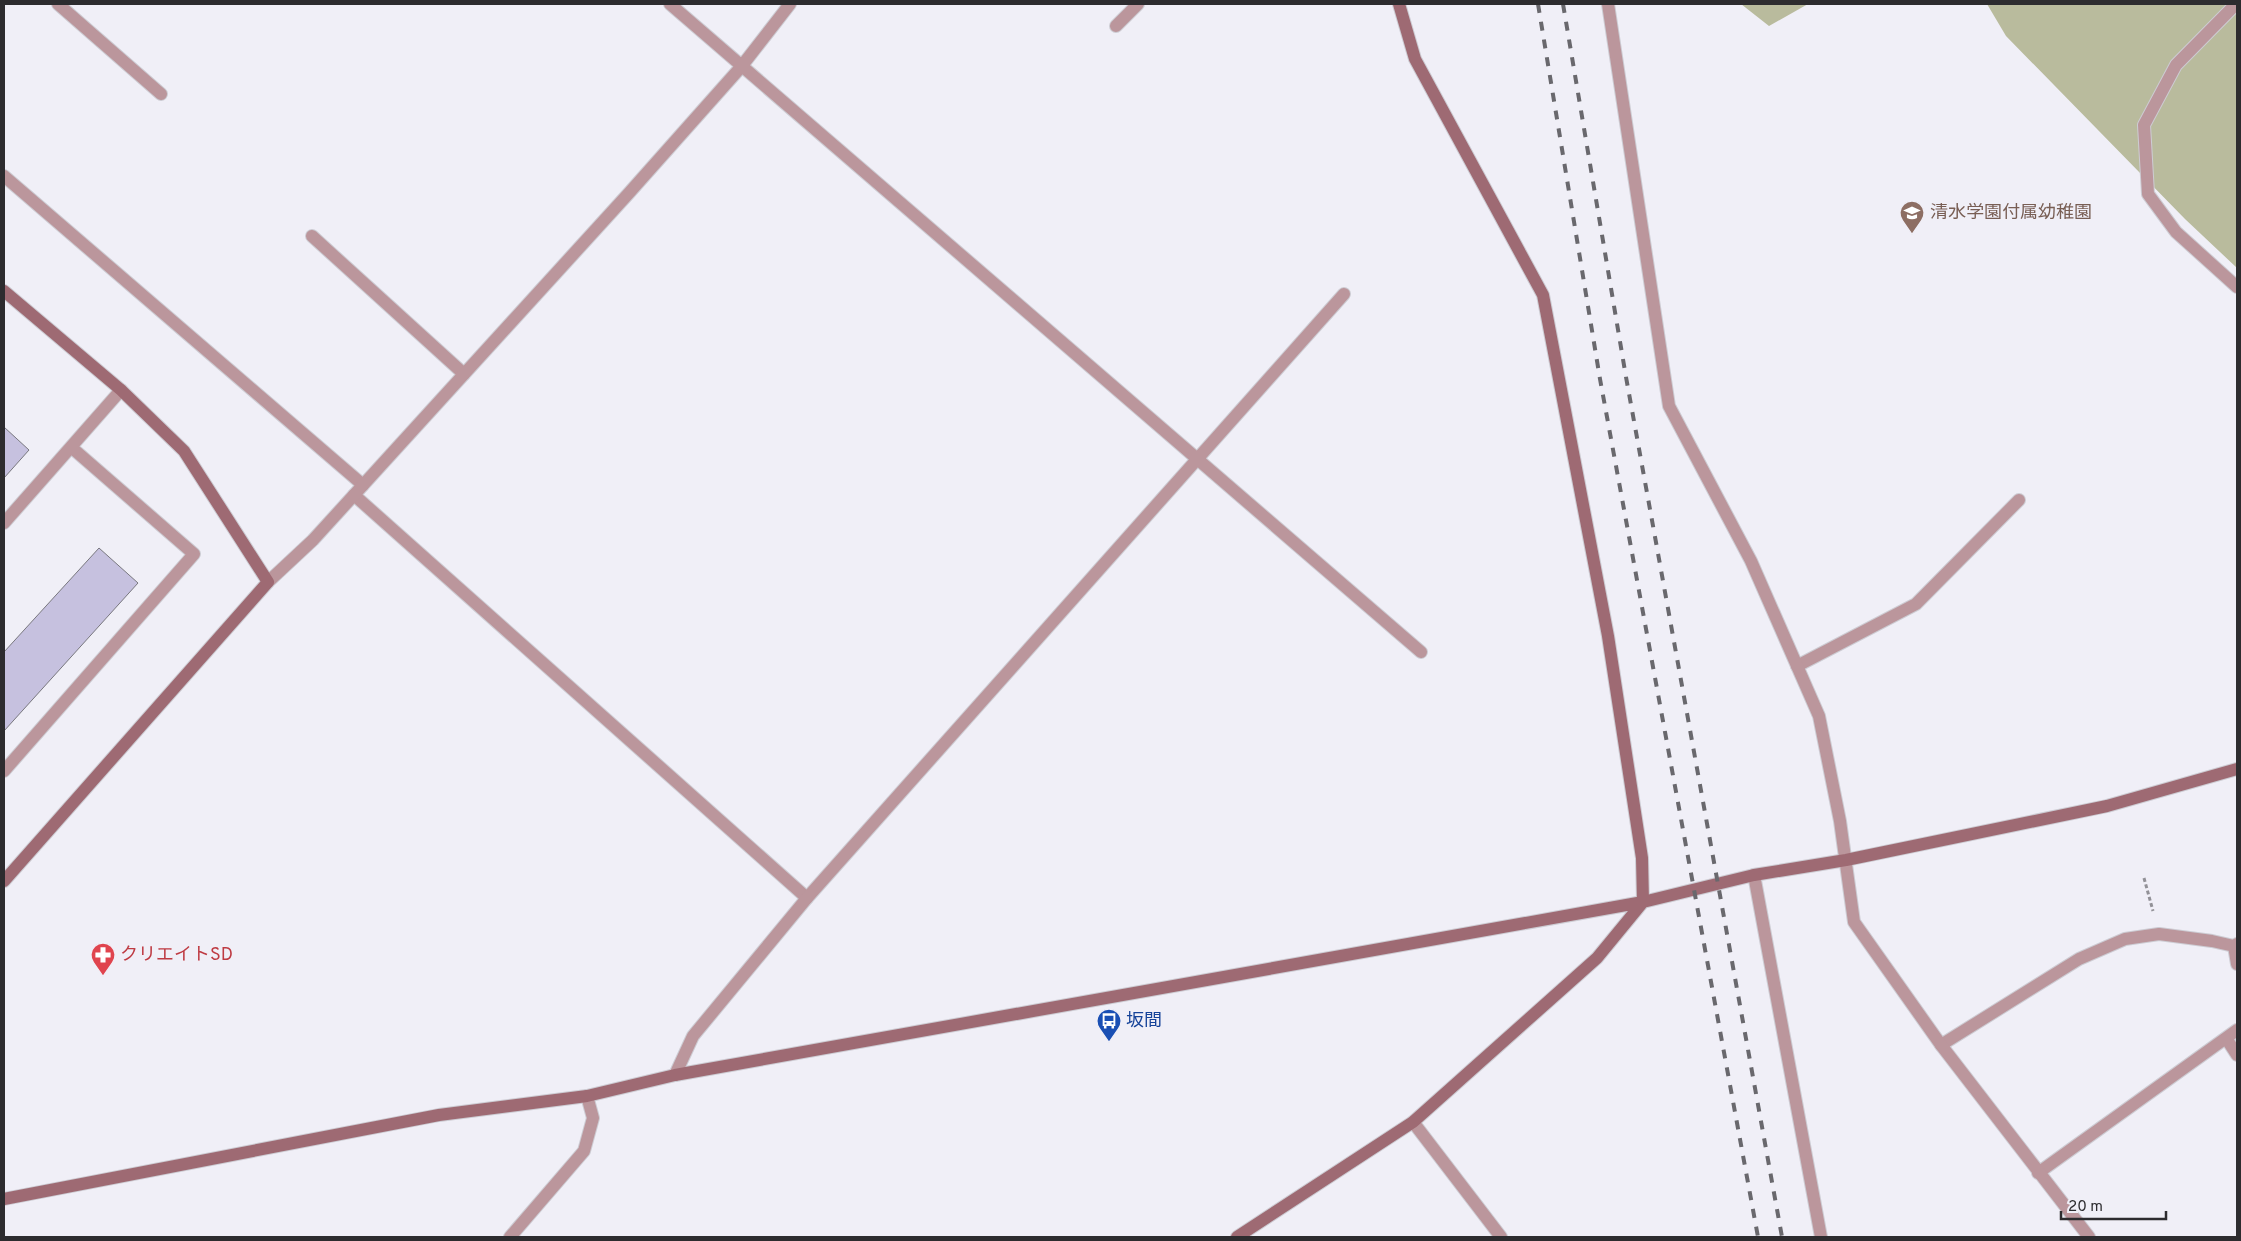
<svg xmlns="http://www.w3.org/2000/svg" width="2241" height="1241" font-family="Overpass,'Noto Sans JP',sans-serif">
<rect width="100%" height="100%" fill="#f0eff7"/>
<path fill="#b9bb9d" d="M 1741,4 L 1808,4 L 1769,26 Z
M 1987,4 L 2237,4 L 2237,268 L 2185,219 L 2006,36 Z"/>
<path fill="#c6c1df" stroke="#79787f" d="M 4,427 L 29,450 L 4,478 Z
M 99,548 L 138,583 L 4,731 L 4,652 Z"/>
<g fill="none" stroke-linecap="round" stroke-linejoin="round">
<defs>
<path id="lane" d="M 58,4 L 161,94
M 1116,26 L 1138,4
M 4,176 L 363,485
M 312,236 L 464,374
M 354,495 L 807,898
M 4,523 L 121,390
M 1797,666 L 1916,604 L 2019,500
M 4,771 L 194,554 L 71,447
M 2234,946 L 2237,964
M 2226,1038 L 2237,1055
M 1941,1045 L 2079,959 L 2125,939 L 2159,934 L 2212,941 L 2234,946 L 2237,944
M 1413,1122 L 1501,1237
M 2038,1173 L 2237,1030"/>
<path id="street" d="M 670,4 L 1421,652
M 1608,4 L 1669,406 L 1751,561 L 1819,716 L 1840,821 L 1854,922 L 1941,1045 L 2089,1237
M 2236,4 L 2176,65 L 2144,125 L 2148,194 L 2176,232 L 2237,287
M 268,582 L 313,540 L 629,193 L 741,67 L 790,4
M 1754,875 L 1821,1237
M 675,1075 L 693,1036 L 807,898 L 1344,294
M 510,1237 L 584,1151 L 593,1118 L 587,1096"/>
<path id="secondary" d="M 4,291 L 121,390 L 184,451 L 268,582 L 4,881
M 4,1199 L 439,1115 L 587,1096 L 675,1075 L 1643,902 L 1754,875 L 1846,860 L 2107,806 L 2237,769
M 1237,1237 L 1413,1122 L 1597,958 L 1643,902 L 1642,858 L 1608,636 L 1543,295 L 1415,59 L 1399,4"/>
</defs>
<use href="#lane" stroke="#cdccd3" stroke-width="14"/>
<use href="#street" stroke="#cdccd3" stroke-width="14"/>
<use href="#secondary" stroke="#cdccd3" stroke-width="14"/>
<path stroke="#929197" stroke-width="3" stroke-dasharray="4 2.5" stroke-linecap="butt" d="M 2144,878 L 2153,911"/>
<use href="#lane" stroke="#bb969c" stroke-width="12"/>
<use href="#street" stroke="#bb969c" stroke-width="12"/>
<use href="#secondary" stroke="#9e6a73" stroke-width="12"/>
<path stroke="#69686d" stroke-width="4" stroke-dasharray="9 9" stroke-linecap="butt" d="M 1538,4 L 1600,379 L 1758,1237
M 1563,4 L 1626,377 L 1782,1237"/>
</g>
<defs>
<symbol id="school-pin" viewBox="-11 -11 22 30"><path d="M0 17L-7.5 6A9.5 9.5 0 1 1 7.5 6Z" fill="#8d6e63" stroke="#f0eff7"/><path d="M0-5L7-2L0 1L-7-2ZM-4 1L0 2.5L4 1V4Q0 6-4 4Z" fill="#fff"/></symbol>
<symbol id="pharmacy-pin" viewBox="-11 -11 22 30"><path d="M0 17L-7.5 6A9.5 9.5 0 1 1 7.5 6Z" fill="#e0444e" stroke="#f0eff7"/><path d="M-2-6h4v4h4v4h-4v4h-4v-4h-4v-4h4Z" fill="#fff"/></symbol>
<symbol id="bus-pin" viewBox="-11 -11 22 30"><path d="M0 17L-7.5 6A9.5 9.5 0 1 1 7.5 6Z" fill="#1a4fb4" stroke="#f0eff7"/><path d="M-5-6H5V4H4V6H2V4H-2V6H-4V4H-5ZM-3.5-4V0h7V-4ZM-3.5 1.2v1.5H-2V1.2ZM2 1.2v1.5H3.5V1.2Z" fill="#fff"/></symbol>
</defs>
<g fill-rule="evenodd">
<use href="#school-pin" x="1898" y="199" width="28" height="38"/>
<use href="#pharmacy-pin" x="89" y="941" width="28" height="38"/>
<use href="#bus-pin" x="1095" y="1007" width="28" height="38"/>
</g>
<g text-anchor="middle" dominant-baseline="central" stroke-width="4" stroke-linejoin="round" paint-order="stroke">
<g font-size="18" fill="#785e54" stroke="#f0eff7" text-anchor="start">
<text x="1930" y="213">清水学園付属幼稚園</text>
</g>
<g font-size="18" fill="#be3a42" stroke="#f0eff7" text-anchor="start">
<text x="120" y="955">クリエイトSD</text>
</g>
<g font-size="18" fill="#164399" stroke="#f0eff7" text-anchor="start">
<text x="1126" y="1021">坂間</text>
</g>
</g>
<rect width="2241" height="1241" fill="none" stroke="#2d2c2f" stroke-width="10"/>
<path d="M2061 1211v8h105v-8" fill="none" stroke="#2d2c2f" stroke-width="2.5"/>
<text x="2068" y="1211" font-size="15" fill="#2d2c2f" stroke="#f0eff7" stroke-width="4" paint-order="stroke">20 m</text>
</svg>
